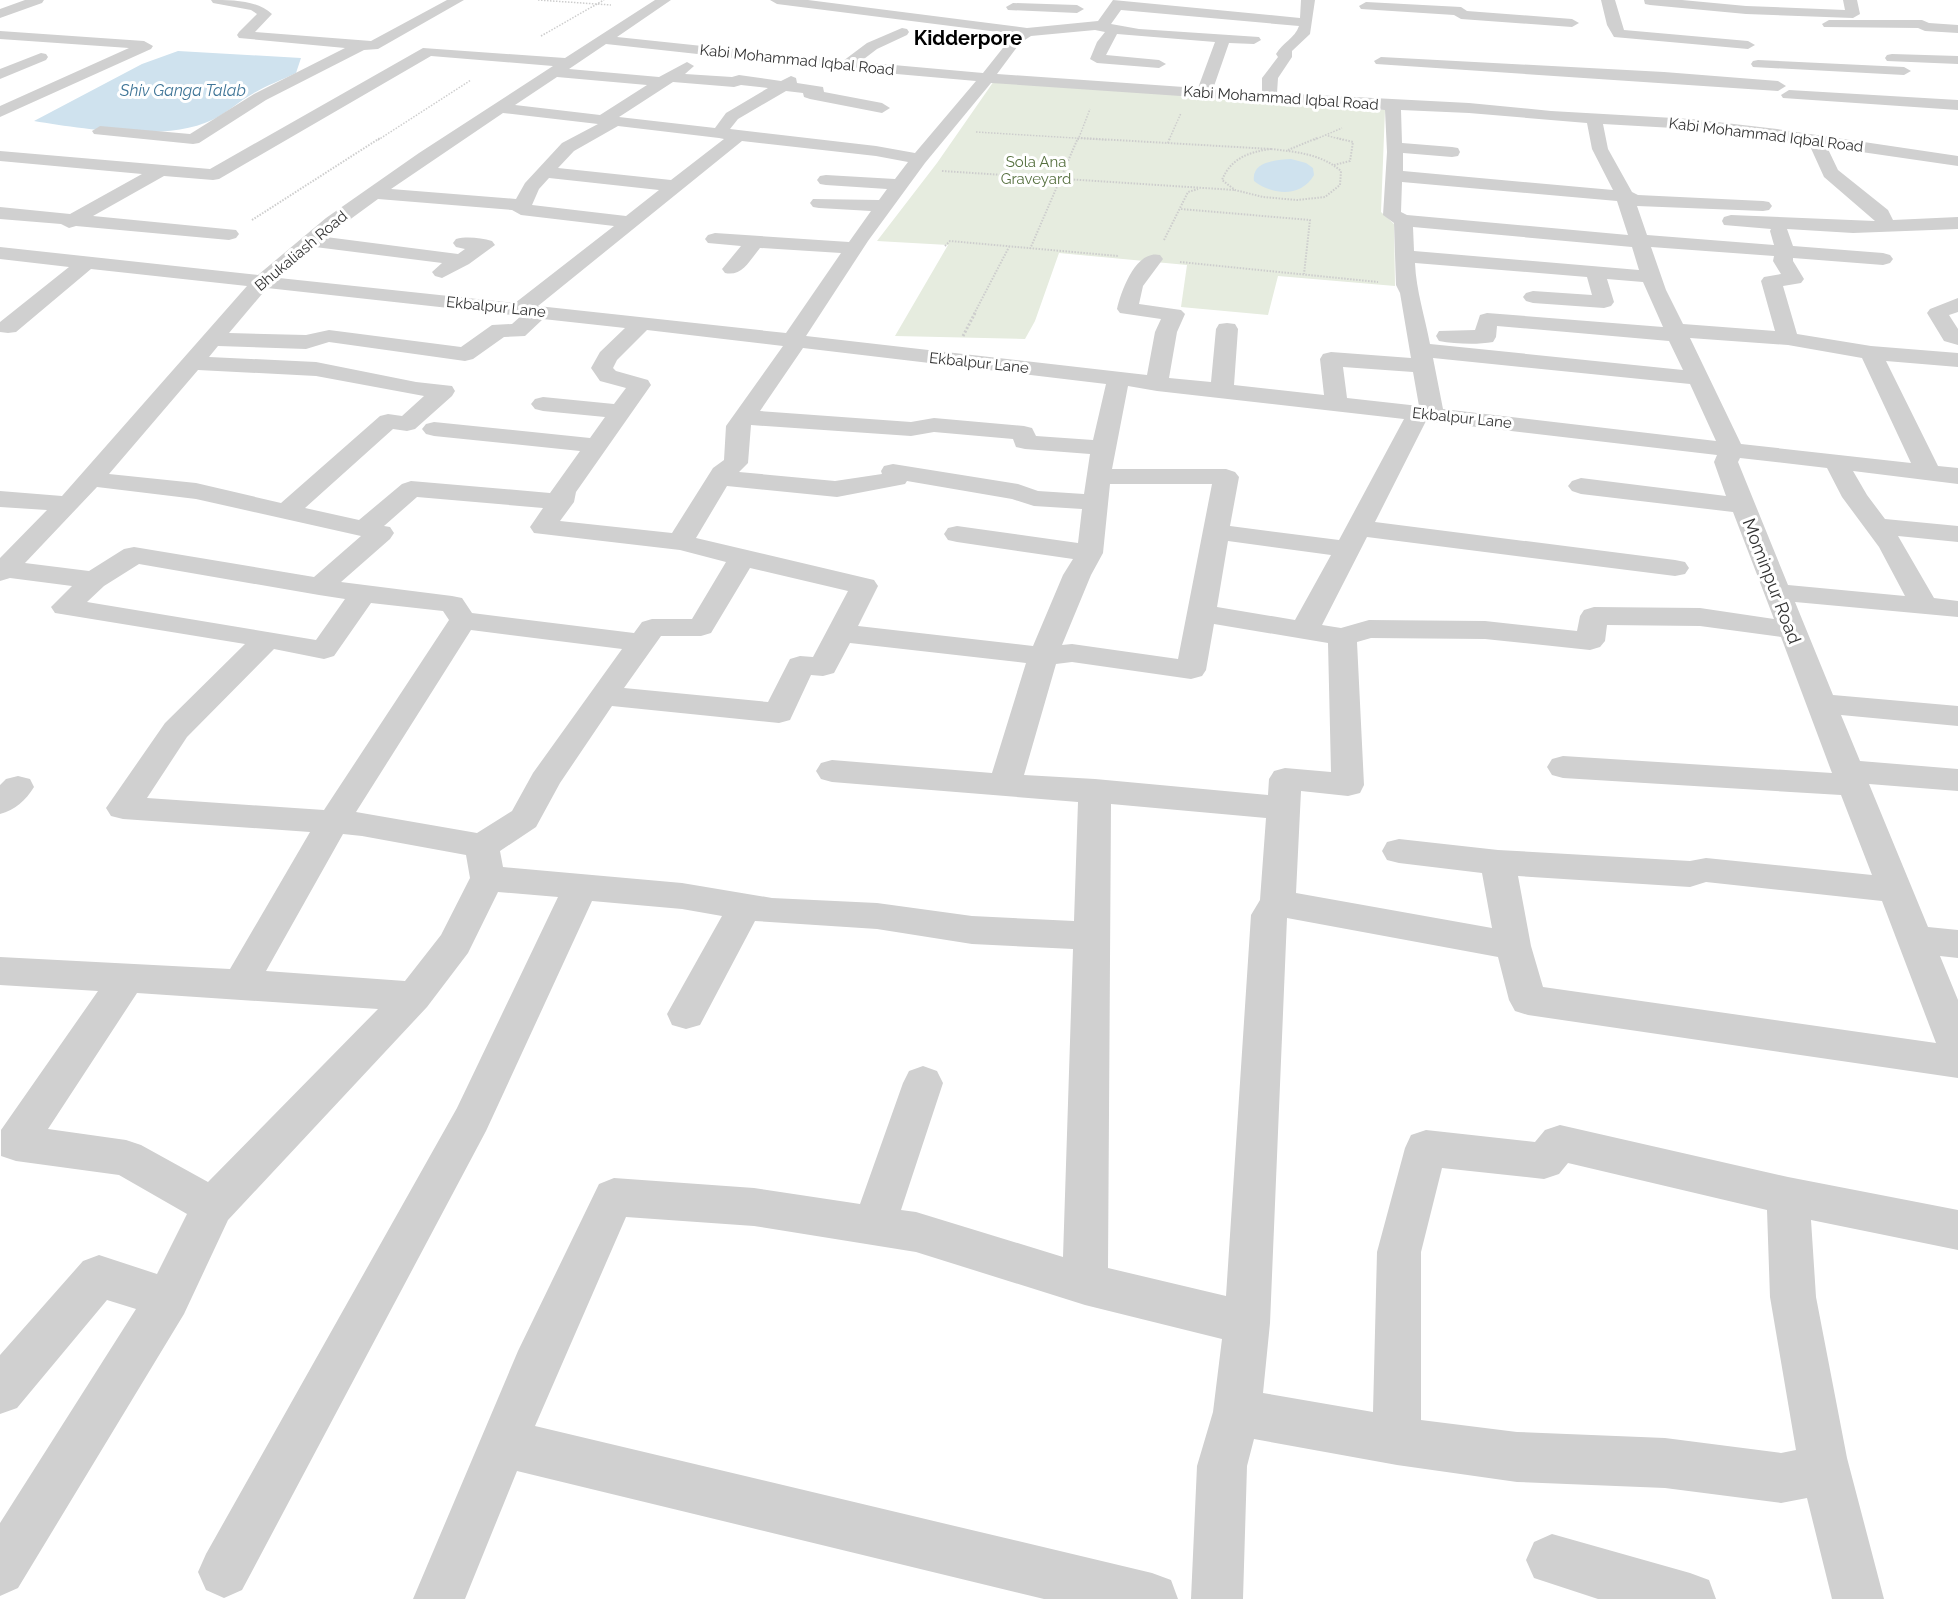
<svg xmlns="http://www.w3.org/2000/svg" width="1958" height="1599" font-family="Raleway,sans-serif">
<rect width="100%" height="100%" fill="#fff"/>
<path fill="#e6ecdf" d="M 994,81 L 1385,110 L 1381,212 L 1394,224 L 1395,286 L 1278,276 L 1268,315 L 1181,307 L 1187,265 L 1059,253 L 1035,321 L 1025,339 L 895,336 L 948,245 L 877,241 L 937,163 Z"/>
<path fill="#cfe2ee" d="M 178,51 L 301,58 L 296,73 C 282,80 267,85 254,93 C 239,101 227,113 212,120 C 167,142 82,129 34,121 L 142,64 Z
M 1291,159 L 1306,163 L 1313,168 L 1314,175 C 1301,198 1272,195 1254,181 C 1251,161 1277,160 1291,159 Z"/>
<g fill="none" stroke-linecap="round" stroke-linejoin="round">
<path stroke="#cdcdcd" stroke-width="1.5" stroke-dasharray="1.5 1.5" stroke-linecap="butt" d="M 538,0 L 611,5
M 541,36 L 604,0
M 976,132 L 1107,140
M 1325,135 L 1343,140
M 378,140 L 471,80
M 1078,140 L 1090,109
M 1169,140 L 1181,113
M 1314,140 L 1342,128"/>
<path stroke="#cdcdcd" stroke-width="2" stroke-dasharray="1.5 1.5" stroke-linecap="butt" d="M 1081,138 L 1271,149
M 1168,143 L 1170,138
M 1271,149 C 1297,152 1321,154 1341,171 L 1340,185 L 1325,197 L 1297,200 L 1263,197 L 1235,190 L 1222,180 C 1231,158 1249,152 1271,149 Z
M 1288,150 L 1317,138
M 1334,165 L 1350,161 L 1353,142 L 1337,138
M 942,171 L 1235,190
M 1181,209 L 1310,220 L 1304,274
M 252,220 L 380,138
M 1164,240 L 1188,192 L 1198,189
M 945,246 L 950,241 L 1118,256
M 1030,249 L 1078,138
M 1180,262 L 1378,282
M 974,314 L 1009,247"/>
<path stroke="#cdcdcd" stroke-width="3" stroke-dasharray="2 2" stroke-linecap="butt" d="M 963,336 L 975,313"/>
<path fill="#d0d0d0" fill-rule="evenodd" d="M 25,0 L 44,0 L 42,3 L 0,18 L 0,9 Z
M 211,0 C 232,0 257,0 272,14 L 255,32 L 371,41 L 447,0 L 464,0 L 378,49 L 364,50 L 266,100 L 199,143 L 193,144 L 94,134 L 92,131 L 100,126 L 190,134 L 254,94 L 345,48 L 239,38 L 237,35 L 239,32 L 257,14 L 251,10 L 213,3 Z
M 655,0 L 671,0 L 617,37 L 843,61 L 867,43 L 902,28 L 907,29 L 909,32 L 907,35 L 877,49 L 860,62 L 983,73 L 1014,34 L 777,4 L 770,0 L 808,0 L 1027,28 L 1098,21 L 1113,0 L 1300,18 L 1301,0 L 1315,0 L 1310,34 L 1292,51 L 1292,57 L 1278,78 L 1277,93 L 1469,103 L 1551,111 L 1691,119 L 1777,129 L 1958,156 L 1958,166 L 1827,147 L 1838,170 L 1888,210 L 1893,220 L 1958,217 L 1958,229 L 1853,233 L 1787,229 L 1793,246 L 1883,253 L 1890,255 L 1893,259 L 1890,263 L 1883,265 L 1793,258 L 1793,261 L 1804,279 L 1801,283 L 1783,286 L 1797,334 L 1871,346 L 1958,353 L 1958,367 L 1886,361 L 1938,466 L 1958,468 L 1958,484 L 1853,471 L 1867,495 L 1885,519 L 1958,526 L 1958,542 L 1898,536 L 1934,598 L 1958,601 L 1958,617 L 1795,602 L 1833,695 L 1958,706 L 1958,726 L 1841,715 L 1860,761 L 1958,769 L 1958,791 L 1869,784 L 1928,927 L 1958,930 L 1958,958 L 1940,956 L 1958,1000 L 1958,1078 L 1528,1015 L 1515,1011 L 1509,1000 L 1498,957 L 1287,918 L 1270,1323 L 1263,1393 L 1373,1412 L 1377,1252 L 1405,1148 L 1411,1135 L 1426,1130 L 1535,1142 L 1545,1130 L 1560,1125 L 1788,1177 L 1958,1210 L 1958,1250 L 1811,1220 L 1816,1297 L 1847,1458 L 1884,1599 L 1832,1599 L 1807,1498 L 1781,1503 L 1665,1488 L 1517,1482 L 1397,1465 L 1254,1439 L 1247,1466 L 1243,1599 L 1191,1599 L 1197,1466 L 1213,1412 L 1222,1339 L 1085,1305 L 916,1252 L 754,1226 L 626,1217 L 535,1426 L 1152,1573 L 1171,1580 L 1178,1599 L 1044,1599 L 517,1471 L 465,1599 L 413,1599 L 518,1351 L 599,1184 L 614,1178 L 754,1188 L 860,1204 L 903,1083 L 909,1071 L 923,1066 L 937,1071 L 943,1083 L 901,1210 L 916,1212 L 1063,1257 L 1073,949 L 972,944 L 877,929 L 755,921 L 700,1025 L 686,1029 L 672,1025 L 667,1014 L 722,916 L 682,909 L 592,901 L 486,1131 L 242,1590 L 224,1598 L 206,1590 L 198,1572 L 206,1554 L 457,1108 L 558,897 L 498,892 L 468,953 L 427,1007 L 228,1220 L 184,1314 L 18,1588 L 0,1596 L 0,1523 L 136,1309 L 107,1300 L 17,1408 L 0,1414 L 0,1355 L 83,1261 L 99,1255 L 157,1274 L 187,1214 L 119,1175 L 16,1161 L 1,1156 L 1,1130 L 98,991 L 0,985 L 0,957 L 230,969 L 310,832 L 123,819 L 111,816 L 106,808 L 165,723 L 245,644 L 55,613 L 51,607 L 72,586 L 10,578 L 0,581 L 0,558 L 47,510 L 0,507 L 0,491 L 62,496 L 247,286 L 91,269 L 16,332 L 8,333 L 0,332 L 0,322 L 69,267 L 0,259 L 0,247 L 258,275 L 326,218 L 419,153 L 553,66 L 431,56 L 219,179 L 213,180 L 164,176 L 93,216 L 236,230 L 239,234 L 236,238 L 229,240 L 76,226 L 69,228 L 61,224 L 0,219 L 0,207 L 70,214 L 142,174 L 0,161 L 0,151 L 210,169 L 423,48 L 565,58 ZM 1121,10 L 1299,26 C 1295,38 1282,43 1276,54 L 1278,57 L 1262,78 L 1262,92 L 1213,89 L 1229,43 L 1254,44 L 1261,40 L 1259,37 L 1139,29 L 1111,24 ZM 1095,30 L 1105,32 L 1097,42 L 1090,59 L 1097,63 L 1159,68 L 1166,64 L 1159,60 L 1106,55 L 1117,34 L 1215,42 L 1198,88 L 997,74 L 1020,43 L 1031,36 ZM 606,44 L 817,67 L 976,81 L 915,153 L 876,146 L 730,129 L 738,119 L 786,91 L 803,93 L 804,97 L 810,99 L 882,113 L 890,108 L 882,103 L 824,92 L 823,87 L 797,83 L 796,78 L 791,76 L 781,81 L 739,75 L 732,77 L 685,74 L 694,66 L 687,62 L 659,77 L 569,69 ZM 557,77 L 647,85 L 600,115 L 515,105 ZM 673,82 L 734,87 L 741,85 L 768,88 L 726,113 L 715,128 L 619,117 ZM 991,83 L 1385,110 L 1387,152 L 1383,215 L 1394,223 L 1396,285 L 1400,293 L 1411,358 L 1331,352 L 1323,354 L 1320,359 L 1324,395 L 1234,385 L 1238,329 L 1235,324 L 1227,323 L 1219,324 L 1216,329 L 1211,382 L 1169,378 L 1177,332 L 1185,314 L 1181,310 L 1139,304 L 1143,286 L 1163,259 L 1160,255 C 1136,249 1121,291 1117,309 L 1120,313 L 1161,319 L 1155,332 L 1147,375 L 806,336 L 868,241 L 925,163 ZM 1401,110 L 1469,113 L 1587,123 L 1592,149 L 1613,190 L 1403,171 L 1403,153 L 1452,157 L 1458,156 L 1460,152 L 1458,148 L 1452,147 L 1402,143 ZM 503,113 L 598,124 L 562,143 L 525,183 L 516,199 L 391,189 ZM 1603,124 L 1691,129 L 1809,144 L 1824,177 L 1875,221 L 1731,215 L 1724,217 L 1722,221 L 1724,225 L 1771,229 L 1770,231 L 1774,245 L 1647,235 L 1637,206 L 1763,211 L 1769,210 L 1772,206 L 1769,202 L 1763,201 L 1638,195 L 1632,192 L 1608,149 ZM 618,126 L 719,138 L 724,139 L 671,180 L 558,168 L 574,151 ZM 742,141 L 876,156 L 908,162 L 895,179 L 826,175 L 820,176 L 817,180 L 820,184 L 826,185 L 887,189 L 879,200 L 813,199 L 810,203 L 813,207 L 819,208 L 871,211 L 849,242 L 715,233 L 708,235 L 705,239 L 708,243 L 741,246 L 722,269 L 725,273 C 742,277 750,260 760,248 L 841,253 L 786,333 L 538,306 ZM 549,178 L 659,190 L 626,216 L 532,205 L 539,189 ZM 1402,182 L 1617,201 L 1628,235 L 1407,215 L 1401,212 ZM 378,199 L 512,210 L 521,215 L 614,226 L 515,303 L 279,278 L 315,247 L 442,263 L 432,272 L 435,276 L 442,278 L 469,264 L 495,245 L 492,241 C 481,238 467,236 456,239 L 453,243 L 456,247 L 465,249 L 458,254 L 326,237 ZM 1413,227 L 1632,247 L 1639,270 L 1414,251 ZM 1651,247 L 1774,256 L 1773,261 L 1781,274 L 1764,277 L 1761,281 L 1775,331 L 1683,324 L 1666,290 ZM 1415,263 L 1587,277 L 1592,295 L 1533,291 L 1526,293 L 1523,297 L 1526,301 L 1533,303 L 1604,308 L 1611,306 L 1614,302 L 1607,279 L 1643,282 L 1663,327 L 1487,313 L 1480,315 L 1475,330 L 1439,331 L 1436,336 L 1439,341 C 1455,344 1477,345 1493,342 L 1496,337 L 1497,326 L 1669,341 L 1683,370 L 1430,344 C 1425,317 1416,290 1415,263 ZM 267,288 L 521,316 L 512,324 L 492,325 L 461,347 L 329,330 L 306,335 L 229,333 ZM 543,319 L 625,328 L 600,352 L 591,368 L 600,381 L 626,388 L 614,404 L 543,397 L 535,399 L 531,404 L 535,409 L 543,411 L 605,417 L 590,438 L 434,422 L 426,424 L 422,429 L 426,434 L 434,436 L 580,451 L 550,493 L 411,481 L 402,484 L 359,520 L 305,508 L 393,429 L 407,431 L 415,429 L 452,396 L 455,391 L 452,386 L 416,382 L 316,362 L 209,357 L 218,346 L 306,349 L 329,342 L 465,361 L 473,359 L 504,337 L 525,336 ZM 647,330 L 783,346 L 726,426 L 724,460 L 713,468 L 672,533 L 560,521 L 574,502 L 576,492 L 651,385 L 648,380 L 616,371 L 613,368 L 617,360 ZM 1690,338 L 1788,345 L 1862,358 L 1911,463 L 1741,444 ZM 803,348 L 1106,384 L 1093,440 L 1036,436 L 1032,428 L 1024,426 L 934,418 L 911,422 L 760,411 ZM 1433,358 L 1690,384 L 1716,441 L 1443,409 ZM 1343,367 L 1413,372 L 1419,406 L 1347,398 ZM 198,370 L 316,376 L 424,396 L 402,416 L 388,414 L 380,416 L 281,503 L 196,483 L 109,474 ZM 1128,386 L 1157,391 L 1404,419 L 1339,540 L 1230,526 L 1239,477 L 1235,472 L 1226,469 L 1112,469 ZM 1426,421 L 1717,455 L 1714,462 L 1726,496 L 1581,478 L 1572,481 L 1568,486 L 1572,491 L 1581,494 L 1733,512 L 1774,619 L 1700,608 L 1594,607 L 1584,610 L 1580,616 L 1577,631 L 1485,621 L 1369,620 L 1341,628 L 1322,625 L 1367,537 L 1675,576 L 1685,574 L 1689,568 L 1685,562 L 1675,560 L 1375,522 ZM 751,425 L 911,436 L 934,432 L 1013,439 L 1016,447 L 1025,449 L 1090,454 L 1084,494 L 1038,491 L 1018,484 L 893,464 L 884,466 L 881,471 L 882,474 L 835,481 L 739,472 L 748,463 ZM 1740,458 L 1827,468 L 1842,497 L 1879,547 L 1905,596 L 1788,585 L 1738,462 ZM 907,481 L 1012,499 L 1034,506 L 1082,509 L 1078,543 L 957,526 L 948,528 L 944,534 L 948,540 L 957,542 L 1073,559 L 1063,575 L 1033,646 L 858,626 L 878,586 L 874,580 L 696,538 L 727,486 L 837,497 L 905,484 ZM 1110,484 L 1212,484 L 1178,659 L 1072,644 L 1062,645 L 1091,575 L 1103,553 ZM 97,487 L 196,499 L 361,536 L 314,577 L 134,547 L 124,549 L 89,571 L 25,563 ZM 417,497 L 543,508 L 530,527 L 534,533 L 680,550 L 726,562 L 692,619 L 652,619 L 642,622 L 634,633 L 472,613 L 462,598 L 452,596 L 341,582 L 390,539 L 394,533 L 390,527 L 384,526 ZM 1228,541 L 1331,555 L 1295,620 L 1217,607 ZM 139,564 L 319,595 L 345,599 L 316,640 L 87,602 L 104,586 ZM 750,568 L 848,591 L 813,657 L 800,656 L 790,659 L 768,702 L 624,688 L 661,636 L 701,636 L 711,633 ZM 371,603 L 443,611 L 449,620 L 324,810 L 147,798 L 187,737 L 274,649 L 324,659 L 334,656 ZM 1214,624 L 1328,643 L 1331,772 L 1285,768 L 1274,771 L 1269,779 L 1268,795 L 1095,779 L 1024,775 L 1056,664 L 1072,662 L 1191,679 L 1202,676 L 1206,670 ZM 1607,625 L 1700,626 L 1781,637 L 1832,773 L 1563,756 L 1552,759 L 1547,767 L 1552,775 L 1563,778 L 1841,795 L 1872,875 L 1706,858 L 1690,861 L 1498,850 L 1399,839 L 1387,842 L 1382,851 L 1387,860 L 1399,863 L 1482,873 L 1492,928 L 1296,893 L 1301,791 L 1348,796 L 1360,793 L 1364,785 L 1357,642 L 1371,638 L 1485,639 L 1590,650 L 1600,647 L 1605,641 ZM 471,630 L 622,649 L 533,773 L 512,811 L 477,833 L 356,812 ZM 850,643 L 1026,663 L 992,773 L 832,760 L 821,763 L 816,771 L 821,779 L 832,782 L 1078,802 L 1074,921 L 972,916 L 877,903 L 772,898 L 682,883 L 503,867 L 500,851 L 536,827 L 560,783 L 612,706 L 779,723 L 790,720 L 811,675 L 823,676 L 834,673 ZM 1111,804 L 1266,818 L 1260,900 L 1251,915 L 1226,1296 L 1108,1268 ZM 343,834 L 362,836 L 466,855 L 470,878 L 441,935 L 405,981 L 266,971 ZM 1518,876 L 1690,887 L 1706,882 L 1882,901 L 1936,1043 L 1543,987 L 1531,946 ZM 137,993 L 378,1009 L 208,1182 L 141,1145 L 126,1140 L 48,1129 ZM 1568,1163 L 1767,1210 L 1770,1297 L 1796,1450 L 1781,1453 L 1665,1438 L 1517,1432 L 1421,1420 L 1421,1252 L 1442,1168 L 1544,1179 L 1559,1174 Z
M 1601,0 L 1615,0 L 1624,30 L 1748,41 L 1755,45 L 1748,49 L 1614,37 L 1607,25 Z
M 1644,0 L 1682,0 L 1746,6 L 1845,10 L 1843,0 L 1857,0 L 1860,14 L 1853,18 L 1746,14 L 1650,5 L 1645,4 Z
M 1366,2 L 1461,7 L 1467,11 L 1572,19 L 1579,23 L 1572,27 L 1461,19 L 1454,15 L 1361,9 L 1359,6 Z
M 1013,3 L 1077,5 L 1084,9 L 1077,13 L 1008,10 L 1006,7 Z
M 1829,20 L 1922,20 L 1929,23 L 1958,25 L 1958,33 L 1925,31 L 1918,28 L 1824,27 L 1822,24 Z
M 0,31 L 144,41 L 153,46 L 151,49 L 0,117 L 0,106 L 129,48 L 0,39 Z
M 41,53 L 46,54 L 48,57 L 46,60 L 0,79 L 0,69 Z
M 1892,54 L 1958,56 L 1958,64 L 1887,61 L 1885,58 L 1887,55 Z
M 1381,57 L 1664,72 L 1778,81 L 1786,86 L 1778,91 L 1376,64 L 1374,61 Z
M 1758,60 L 1904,67 L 1911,71 L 1904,75 L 1753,67 L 1751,64 L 1753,61 Z
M 1789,90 L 1958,100 L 1958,110 L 1783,98 L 1781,95 Z
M 1958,298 L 1958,312 L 1949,315 L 1958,329 L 1958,345 L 1944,341 L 1927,313 L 1930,309 Z
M 18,776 L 30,779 L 34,787 C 26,800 15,810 0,814 L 0,785 L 6,779 Z
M 1552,1534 L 1690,1573 L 1709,1580 L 1716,1599 L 1598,1599 L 1534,1578 L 1526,1560 L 1534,1542 Z"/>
</g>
<g text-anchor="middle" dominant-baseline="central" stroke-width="6" stroke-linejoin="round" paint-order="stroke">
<g font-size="15" fill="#333" stroke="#fff">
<text transform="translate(797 60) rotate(6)">Kabi Mohammad Iqbal Road</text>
<text transform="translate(1281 98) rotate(4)">Kabi Mohammad Iqbal Road</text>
<text transform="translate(1766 135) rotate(7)">Kabi Mohammad Iqbal Road</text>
<text transform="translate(301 251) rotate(-40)">Bhukaliash Road</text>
<text transform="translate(496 307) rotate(6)">Ekbalpur Lane</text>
<text transform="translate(979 363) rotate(6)">Ekbalpur Lane</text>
<text transform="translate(1462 418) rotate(6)">Ekbalpur Lane</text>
</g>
<g font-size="15" fill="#56703f" stroke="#fff">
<text x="1036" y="162">Sola Ana<tspan x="1036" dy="17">Graveyard</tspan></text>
</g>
<g font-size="16" font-style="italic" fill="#3f7597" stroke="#fff">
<text x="183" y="90">Shiv Ganga Talab</text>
</g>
<g font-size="18" fill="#333" stroke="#fff">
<text transform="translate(1772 581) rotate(69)">Mominpur Road</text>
</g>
<g font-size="20" font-weight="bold" fill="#000" stroke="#fff">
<text x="968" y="38">Kidderpore</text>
</g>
</g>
</svg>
